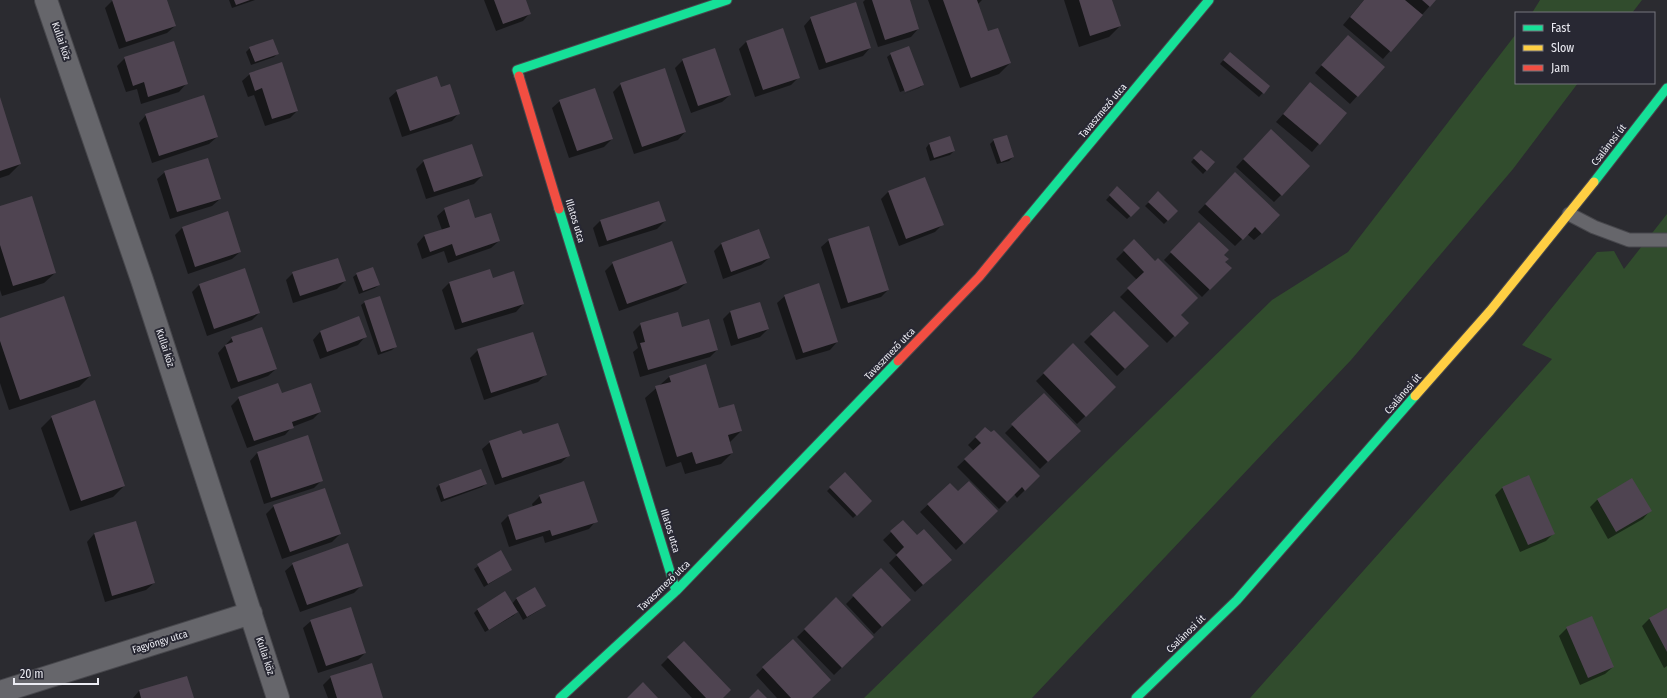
<svg xmlns="http://www.w3.org/2000/svg" width="1667" height="698" font-family="'Fira Sans Condensed',sans-serif">
<rect width="100%" height="100%" fill="#2b2b30"/>
<path fill="#314c2d" d="M 1540,0 L 1642,0 L 1632,13 L 1532,13 Z
M 1516,34 L 1516,83 L 1578,83 L 1513,169 L 1351,360 L 1032,698 L 864,698 L 1272,300 L 1348,252 Z
M 1667,214 L 1667,698 L 1250,698 L 1552,359 L 1522,345 L 1597,252 L 1614,251 L 1624,269 Z"/>
<path fill="#0007" d="M 113,0 L 166,0 L 175,26 L 167,33 L 119,49 L 105,8 Z
M 229,0 L 255,0 L 232,8 Z
M 484,0 L 525,0 L 530,13 L 523,21 L 496,31 Z
M 865,0 L 908,0 L 918,29 L 911,37 L 878,47 L 863,2 Z
M 928,0 L 982,0 L 977,5 L 988,32 L 1010,63 L 999,74 L 960,88 Z
M 1064,0 L 1111,0 L 1120,26 L 1109,37 L 1079,47 Z
M 1364,0 L 1435,0 L 1383,59 L 1343,25 Z
M 811,18 L 870,48 L 863,56 L 819,70 L 804,26 Z
M 747,41 L 798,78 L 791,85 L 755,97 L 739,49 Z
M 1340,44 L 1383,67 L 1350,104 L 1315,73 Z
M 250,48 L 277,54 L 274,57 L 251,65 L 246,52 Z
M 891,54 L 923,85 L 919,88 L 901,95 L 920,87 L 920,85 L 900,92 L 887,57 Z
M 1226,57 L 1269,86 L 1259,97 L 1220,64 Z
M 125,58 L 186,84 L 179,92 L 141,104 L 137,89 L 126,92 L 117,66 Z
M 683,60 L 730,95 L 722,102 L 691,113 L 675,68 Z
M 250,74 L 297,111 L 290,118 L 265,126 L 254,95 L 248,97 L 242,81 Z
M 621,84 L 685,132 L 678,140 L 634,154 L 613,92 Z
M 1310,84 L 1345,113 L 1312,152 L 1276,122 Z
M 440,88 L 459,113 L 452,121 L 402,137 L 389,98 L 397,91 Z
M 0,99 L 20,164 L 9,175 L 0,178 Z
M 560,101 L 612,139 L 604,147 L 569,158 L 552,108 Z
M 146,115 L 217,137 L 209,144 L 152,163 L 139,123 Z
M 949,137 L 954,151 L 950,155 L 930,161 L 926,148 L 929,144 Z
M 1263,138 L 1281,195 L 1274,202 L 1236,167 Z
M 994,140 L 1013,157 L 1009,161 L 997,164 L 990,144 Z
M 1201,151 L 1214,162 L 1203,174 L 1191,162 Z
M 424,161 L 482,176 L 474,184 L 426,199 L 416,169 Z
M 165,172 L 220,199 L 212,206 L 170,219 L 157,179 Z
M 925,178 L 943,224 L 935,232 L 899,246 L 881,199 L 888,192 Z
M 1227,181 L 1262,233 L 1254,240 L 1247,234 L 1235,246 L 1198,212 Z
M 1117,188 L 1139,208 L 1127,219 L 1106,200 Z
M 1158,193 L 1177,211 L 1164,224 L 1145,206 Z
M 0,207 L 55,273 L 44,283 L 2,296 L 0,290 Z
M 445,209 L 475,220 L 499,241 L 491,248 L 448,263 L 444,251 L 422,259 L 417,244 L 424,236 L 442,230 L 437,216 Z
M 600,221 L 665,221 L 657,229 L 599,247 L 593,228 Z
M 1200,223 L 1223,255 L 1224,262 L 1230,268 L 1202,297 L 1164,260 Z
M 182,228 L 240,252 L 232,259 L 188,274 L 175,235 Z
M 759,230 L 769,258 L 761,265 L 723,279 L 714,251 L 721,244 Z
M 829,240 L 888,290 L 881,297 L 841,309 L 821,247 Z
M 1134,241 L 1179,315 L 1187,323 L 1167,343 L 1120,297 L 1137,280 L 1116,259 Z
M 613,263 L 686,283 L 678,290 L 619,311 L 605,271 Z
M 293,273 L 345,281 L 337,289 L 293,303 L 286,280 Z
M 357,274 L 379,285 L 375,288 L 359,294 L 353,277 Z
M 492,279 L 523,304 L 516,312 L 455,330 L 442,290 L 449,283 Z
M 199,285 L 259,313 L 252,320 L 207,336 L 192,292 Z
M 785,296 L 837,342 L 830,350 L 796,360 L 777,303 Z
M 365,302 L 396,346 L 392,350 L 378,355 L 361,305 Z
M 730,312 L 768,329 L 760,337 L 731,346 L 723,319 Z
M 1114,312 L 1148,346 L 1117,376 L 1084,342 Z
M 358,318 L 365,337 L 358,345 L 320,359 L 313,340 L 320,332 Z
M 0,319 L 90,376 L 79,387 L 9,410 L 0,383 Z
M 641,324 L 682,328 L 717,350 L 710,357 L 640,377 L 633,352 L 638,348 L 633,332 Z
M 232,338 L 276,369 L 268,376 L 231,389 L 218,353 Z
M 1073,345 L 1115,387 L 1077,424 L 1036,381 Z
M 478,350 L 545,375 L 538,382 L 484,400 L 470,358 Z
M 705,366 L 719,410 L 741,431 L 730,442 L 732,453 L 721,464 L 685,474 L 681,462 L 666,467 L 645,398 L 669,377 Z
M 1044,394 L 1079,431 L 1040,469 L 1005,433 Z
M 281,395 L 320,412 L 313,419 L 292,427 L 285,435 L 247,448 L 231,406 L 239,398 Z
M 52,417 L 124,486 L 113,497 L 70,511 L 41,428 Z
M 985,428 L 1039,476 L 1017,498 L 1014,494 L 999,509 L 957,467 L 974,451 L 968,445 Z
M 522,436 L 568,456 L 561,463 L 495,485 L 482,449 L 490,442 Z
M 307,437 L 322,480 L 314,488 L 264,504 L 250,461 L 257,453 Z
M 845,474 L 871,501 L 853,518 L 827,491 Z
M 1528,476 L 1554,533 L 1546,541 L 1520,552 L 1495,495 L 1502,488 Z
M 1632,480 L 1650,511 L 1643,519 L 1608,539 L 1590,507 L 1597,500 Z
M 486,484 L 482,487 L 441,502 L 436,488 L 439,485 Z
M 950,484 L 958,492 L 996,511 L 956,550 L 920,512 Z
M 540,496 L 596,521 L 589,529 L 545,543 L 543,536 L 509,547 L 501,523 L 508,516 L 533,507 L 532,504 Z
M 274,506 L 340,534 L 332,542 L 282,559 L 266,514 Z
M 903,521 L 943,567 L 915,592 L 889,563 L 897,555 L 883,540 Z
M 136,522 L 154,583 L 146,590 L 105,602 L 87,542 L 94,534 Z
M 500,551 L 511,570 L 484,587 L 474,569 Z
M 293,564 L 362,585 L 354,593 L 300,612 L 285,571 Z
M 881,569 L 902,607 L 874,634 L 846,604 Z
M 535,588 L 545,605 L 541,609 L 523,620 L 518,611 L 513,616 L 485,632 L 474,613 L 477,610 L 505,593 L 512,604 L 516,599 Z
M 836,599 L 873,637 L 834,675 L 797,637 Z
M 1667,609 L 1667,666 L 1664,668 L 1642,626 L 1649,619 Z
M 311,621 L 365,653 L 358,660 L 318,673 L 303,628 Z
M 1567,628 L 1613,667 L 1605,674 L 1580,685 L 1559,636 Z
M 684,642 L 722,698 L 692,698 L 661,665 Z
M 763,668 L 811,698 L 777,698 L 756,675 Z
M 331,677 L 382,698 L 328,698 L 323,685 Z
M 139,691 L 193,698 L 133,698 Z"/>
<path fill="#4f4451" d="M 112,0 L 167,0 L 176,26 L 126,42 Z
M 234,0 L 250,0 L 236,5 Z
M 494,0 L 526,0 L 531,14 L 503,24 Z
M 872,0 L 910,0 L 919,29 L 885,40 Z
M 943,0 L 977,0 L 988,31 L 998,28 L 1011,63 L 971,78 Z
M 1079,0 L 1112,0 L 1121,26 L 1090,36 Z
M 1364,0 L 1405,0 L 1423,15 L 1391,52 L 1350,17 Z
M 1422,0 L 1436,0 L 1430,7 Z
M 856,2 L 871,48 L 826,63 L 810,17 Z
M 783,28 L 800,78 L 763,90 L 746,41 Z
M 1348,35 L 1385,67 L 1358,97 L 1321,65 Z
M 273,39 L 279,54 L 255,62 L 249,47 Z
M 174,41 L 188,84 L 148,97 L 144,82 L 133,86 L 124,57 Z
M 909,46 L 924,85 L 905,92 L 890,53 Z
M 715,48 L 731,95 L 698,106 L 682,59 Z
M 1230,52 L 1270,86 L 1264,94 L 1223,60 Z
M 282,62 L 298,111 L 272,119 L 262,88 L 255,91 L 249,73 Z
M 665,68 L 686,132 L 642,147 L 620,83 Z
M 437,76 L 441,87 L 450,84 L 460,114 L 410,131 L 396,90 Z
M 1310,82 L 1347,113 L 1320,145 L 1283,114 Z
M 595,88 L 613,139 L 577,151 L 559,100 Z
M 204,95 L 218,137 L 159,156 L 145,114 Z
M 0,97 L 21,164 L 0,171 Z
M 1271,129 L 1310,166 L 1282,196 L 1243,159 Z
M 1007,135 L 1014,157 L 1001,162 L 993,139 Z
M 950,136 L 955,151 L 934,158 L 929,143 Z
M 472,144 L 483,176 L 434,192 L 423,160 Z
M 1201,150 L 1215,162 L 1207,171 L 1193,158 Z
M 208,158 L 221,199 L 177,212 L 164,171 Z
M 1235,172 L 1280,215 L 1262,234 L 1255,227 L 1243,240 L 1205,204 Z
M 925,177 L 944,225 L 906,239 L 888,191 Z
M 1117,186 L 1140,208 L 1131,217 L 1109,195 Z
M 1158,191 L 1178,211 L 1168,221 L 1148,202 Z
M 32,196 L 56,273 L 13,286 L 0,245 L 0,206 Z
M 469,199 L 475,218 L 491,213 L 500,241 L 456,256 L 452,244 L 430,252 L 424,235 L 450,227 L 444,208 Z
M 659,201 L 666,221 L 607,241 L 600,220 Z
M 228,211 L 241,252 L 195,267 L 182,227 Z
M 1199,222 L 1229,250 L 1224,255 L 1229,259 L 1225,262 L 1232,268 L 1210,290 L 1170,252 Z
M 869,226 L 889,290 L 848,303 L 828,239 Z
M 759,229 L 770,258 L 731,272 L 721,243 Z
M 1134,239 L 1155,261 L 1158,258 L 1198,298 L 1181,315 L 1189,323 L 1175,337 L 1127,288 L 1144,272 L 1123,250 Z
M 672,241 L 687,283 L 627,304 L 612,262 Z
M 338,258 L 346,281 L 300,296 L 292,272 Z
M 373,267 L 380,285 L 363,291 L 356,273 Z
M 245,268 L 260,313 L 214,329 L 199,284 Z
M 490,269 L 493,278 L 514,271 L 524,304 L 462,323 L 449,282 Z
M 819,283 L 838,342 L 803,353 L 784,295 Z
M 64,296 L 91,376 L 20,400 L 0,341 L 0,318 Z
M 380,296 L 397,347 L 381,352 L 364,301 Z
M 760,302 L 769,329 L 738,339 L 730,311 Z
M 1114,311 L 1149,346 L 1125,369 L 1090,334 Z
M 678,312 L 682,327 L 709,319 L 718,350 L 648,370 L 640,343 L 645,342 L 640,323 Z
M 359,316 L 367,337 L 327,352 L 320,331 Z
M 262,327 L 277,369 L 238,382 L 225,345 L 233,342 L 231,337 Z
M 533,332 L 547,375 L 491,393 L 477,349 Z
M 1073,343 L 1116,387 L 1086,417 L 1043,373 Z
M 706,364 L 719,408 L 734,404 L 742,431 L 728,435 L 733,453 L 696,464 L 692,452 L 677,457 L 655,386 L 671,382 L 669,376 Z
M 278,383 L 282,393 L 311,383 L 321,412 L 292,422 L 294,428 L 254,441 L 238,397 Z
M 1044,393 L 1081,431 L 1048,462 L 1011,424 Z
M 95,400 L 125,486 L 81,501 L 51,416 Z
M 558,423 L 570,456 L 502,478 L 489,441 L 521,430 L 523,434 Z
M 985,427 L 991,432 L 994,430 L 1040,476 L 1025,491 L 1022,487 L 1007,502 L 964,459 L 981,443 L 975,437 Z
M 308,435 L 323,481 L 271,498 L 257,452 Z
M 481,469 L 487,484 L 444,499 L 439,484 Z
M 845,472 L 872,501 L 857,516 L 829,487 Z
M 1529,475 L 1555,534 L 1528,545 L 1502,487 Z
M 1632,478 L 1652,511 L 1616,532 L 1597,499 Z
M 584,481 L 598,522 L 552,536 L 550,530 L 516,540 L 508,515 L 542,503 L 539,495 Z
M 969,481 L 998,511 L 964,544 L 927,504 L 950,483 L 958,491 Z
M 325,488 L 341,534 L 290,552 L 273,505 Z
M 903,520 L 917,535 L 924,529 L 952,560 L 923,585 L 896,555 L 904,547 L 890,531 Z
M 136,521 L 155,583 L 112,596 L 94,533 Z
M 348,543 L 363,586 L 307,605 L 292,563 Z
M 501,550 L 512,570 L 488,584 L 477,564 Z
M 881,568 L 911,600 L 882,627 L 852,595 Z
M 535,587 L 546,606 L 527,617 L 516,598 Z
M 505,591 L 518,612 L 489,630 L 477,609 Z
M 836,597 L 874,637 L 842,668 L 804,629 Z
M 351,607 L 366,653 L 326,666 L 310,620 Z
M 1667,608 L 1667,652 L 1649,618 Z
M 1592,616 L 1614,667 L 1588,678 L 1566,627 Z
M 793,639 L 831,680 L 812,698 L 791,698 L 762,667 Z
M 684,641 L 731,690 L 723,698 L 706,698 L 667,657 Z
M 372,663 L 383,698 L 337,698 L 330,676 Z
M 187,676 L 194,698 L 141,698 L 139,690 Z
M 643,682 L 658,698 L 627,698 Z
M 758,689 L 767,698 L 749,698 Z"/>
<g fill="none" stroke-linecap="round" stroke-linejoin="round">
<defs>
<path id="lane" d="M 1569,214 L 1594,227 L 1629,240 L 1667,240"/>
<path id="street" d="M 46,0 L 142,280 L 278,698
M 0,692 L 251,613"/>
<path id="fast" d="M 519,76 L 517,70 L 727,0
M 1594,182 L 1667,88
M 559,209 L 676,591
M 1026,220 L 1209,0
M 560,698 L 676,591 L 898,361
M 1136,698 L 1237,600 L 1415,396"/>
<path id="slow" d="M 1415,396 L 1490,311 L 1594,182"/>
<path id="jam" d="M 519,76 L 559,209
M 898,361 L 979,277 L 1026,220"/>
</defs>
<use href="#lane" stroke="#47474c" stroke-width="15"/>
<use href="#street" stroke="#47474c" stroke-width="24"/>
<use href="#fast" stroke="#47474c" stroke-width="11"/>
<use href="#slow" stroke="#47474c" stroke-width="11"/>
<use href="#jam" stroke="#47474c" stroke-width="11"/>
<use href="#lane" stroke="#66666b" stroke-width="13"/>
<use href="#street" stroke="#66666b" stroke-width="22"/>
<use href="#fast" stroke="#16e098" stroke-width="9"/>
<use href="#slow" stroke="#ffcf43" stroke-width="9"/>
<use href="#jam" stroke="#f24e42" stroke-width="9"/>
</g>
<g text-anchor="middle" dominant-baseline="central" stroke-width="4" stroke-linejoin="round" paint-order="stroke">
<g font-size="10" fill="#ebebf2" stroke="#282833">
<text transform="translate(61 41) rotate(71)">Kullai köz</text>
<text transform="translate(1103 111) rotate(-50)">Tavaszmező utca</text>
<text transform="translate(1609 145) rotate(-52)">Csalánosi út</text>
<text transform="translate(575 221) rotate(73)">Illatos utca</text>
<text transform="translate(165 348) rotate(72)">Kullai köz</text>
<text transform="translate(890 354) rotate(-46)">Tavaszmező utca</text>
<text transform="translate(1403 394) rotate(-49)">Csalánosi út</text>
<text transform="translate(670 531) rotate(73)">Illatos utca</text>
<text transform="translate(664 586) rotate(-44)">Tavaszmező utca</text>
<text transform="translate(1186 634) rotate(-44)">Csalánosi út</text>
<text transform="translate(160 642) rotate(-17)">Fagyöngy utca</text>
<text transform="translate(265 656) rotate(72)">Kullai köz</text>
</g>
</g>
<rect x="1515" y="12" width="140" height="72" fill="#282833" stroke="#76767f"/>
<rect x="1523" y="25" width="20" height="6" fill="#16e098" stroke="#76767f"/>
<text x="1551" y="32" font-size="12" fill="#ebebf2">Fast</text>
<rect x="1523" y="45" width="20" height="6" fill="#ffcf43" stroke="#76767f"/>
<text x="1551" y="52" font-size="12" fill="#ebebf2">Slow</text>
<rect x="1523" y="65" width="20" height="6" fill="#f24e42" stroke="#76767f"/>
<text x="1551" y="72" font-size="12" fill="#ebebf2">Jam</text>
<path d="M14 678v6h84v-6" fill="none" stroke="#ebebf2" stroke-width="2"/>
<text x="20" y="678" font-size="12" fill="#ebebf2" stroke="#282833" stroke-width="3" paint-order="stroke">20 m</text>
</svg>
